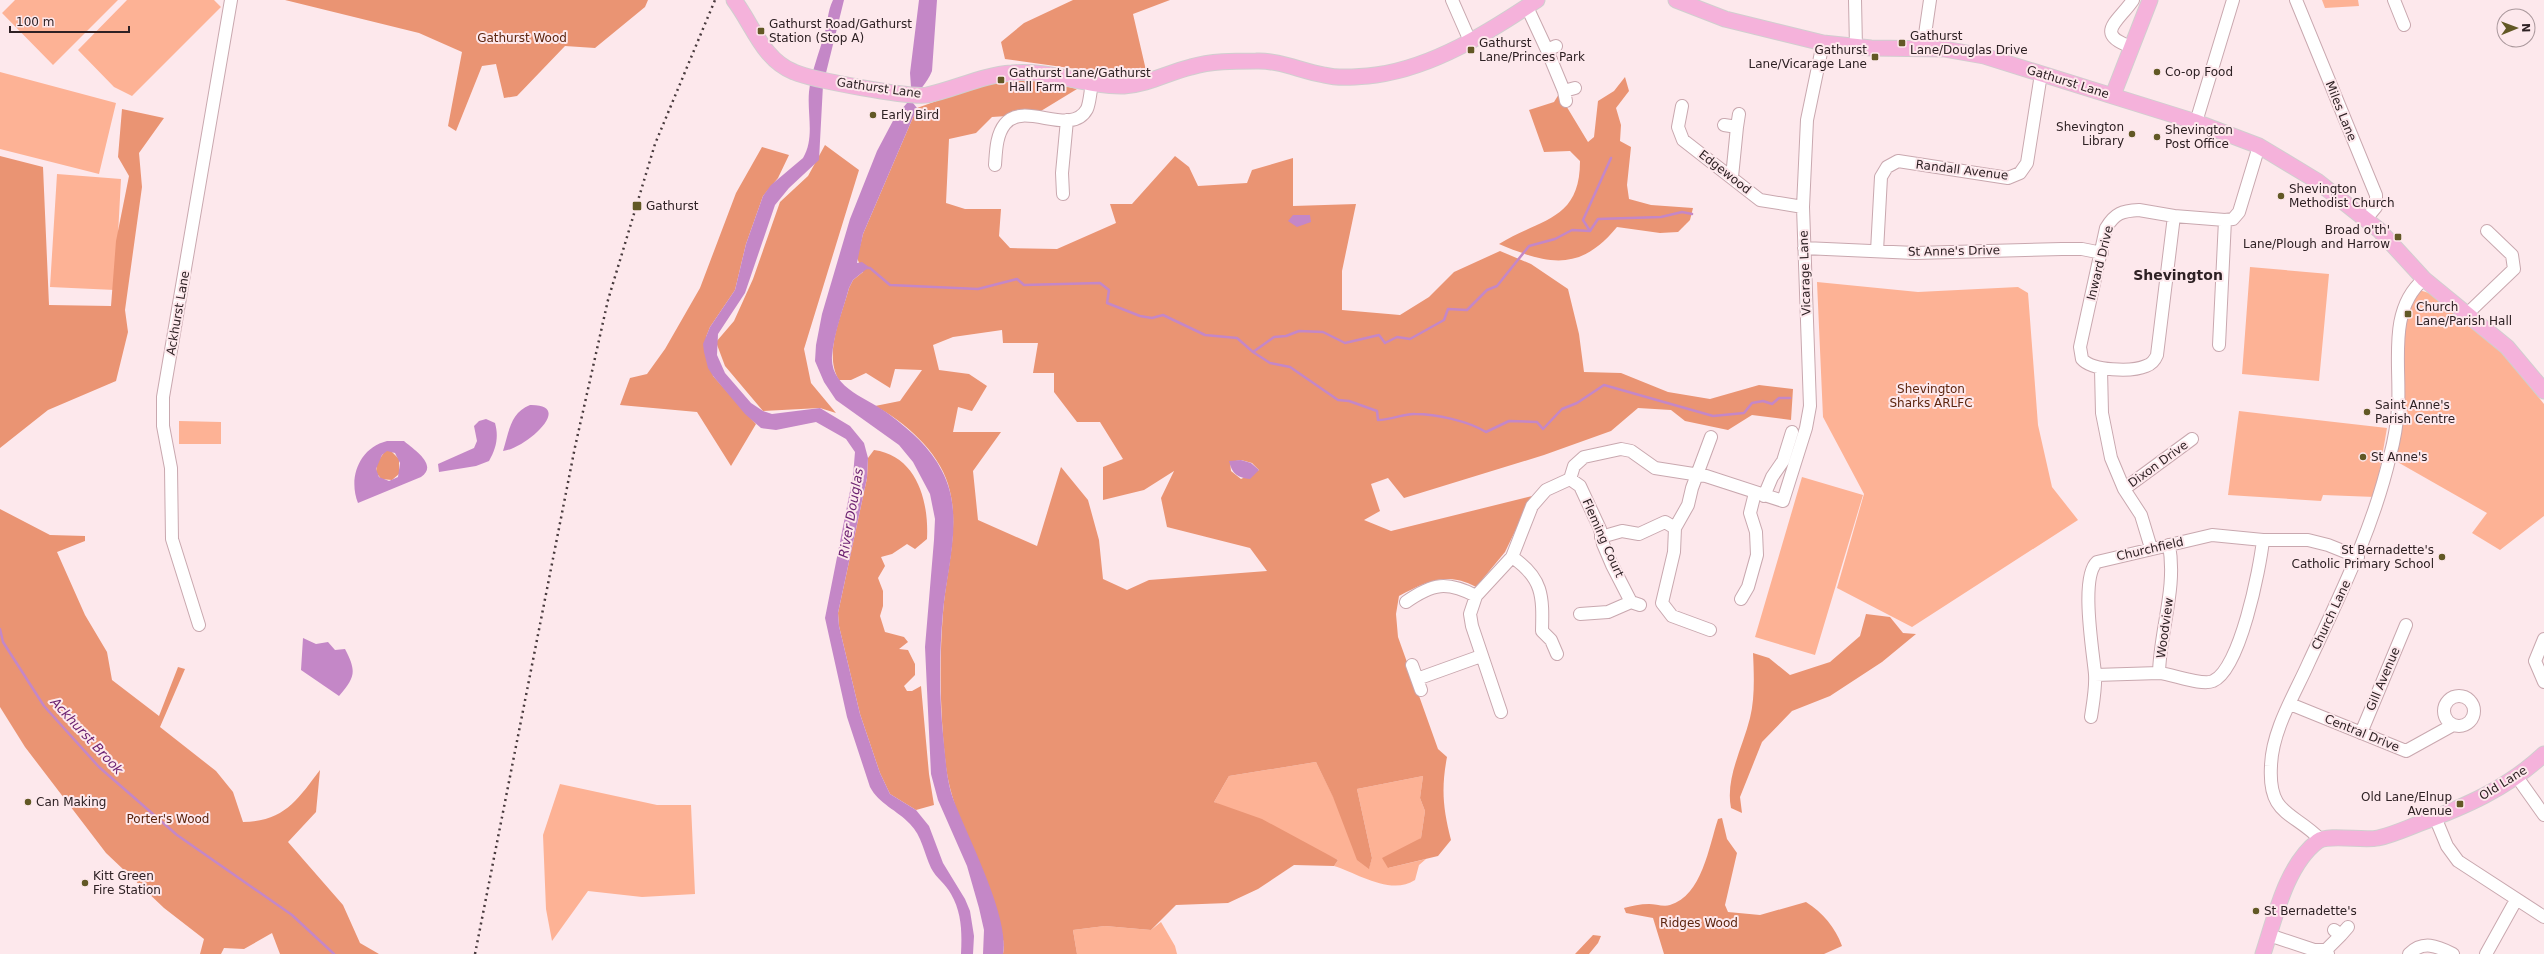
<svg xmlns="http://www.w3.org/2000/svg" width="2544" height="954" font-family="'DejaVu Sans',sans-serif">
<rect width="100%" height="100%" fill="#fde8ec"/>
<path fill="#fdb295" d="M 15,0 L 118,0 L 53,65 L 2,13 Z
M 127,0 L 214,0 L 221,7 L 132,96 L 114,87 L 78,50 Z
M 2322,0 L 2358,0 L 2359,6 L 2325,8 Z
M 0,72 L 116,103 L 99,174 L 0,149 Z
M 57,174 L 121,179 L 115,290 L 50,287 Z
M 2250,267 L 2329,274 L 2319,381 L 2242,374 Z
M 1817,282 L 1918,292 L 2018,287 L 2028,293 L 2038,425 L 2052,487 L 2078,520 L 1912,627 L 1837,588 L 1864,494 L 1823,417 Z
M 2419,290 L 2429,293 L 2502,351 L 2544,404 L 2544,516 L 2500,550 L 2472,533 L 2487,513 L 2394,460 L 2403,335 L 2409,308 Z
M 2239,411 L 2387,428 L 2375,497 L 2323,495 L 2321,501 L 2228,495 Z
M 179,421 L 221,422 L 221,444 L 179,444 Z
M 1802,477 L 1863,495 L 1815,655 L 1755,637 Z
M 1316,762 L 1369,868 L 1372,858 L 1357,789 L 1423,776 L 1420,798 L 1425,811 L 1421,838 L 1388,868 L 1426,859 L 1419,865 L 1415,880 C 1391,896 1357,873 1334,866 L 1338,860 L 1214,802 L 1229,776 Z
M 560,784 L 657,805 L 691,805 L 695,894 L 642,897 L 588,891 L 552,941 L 546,909 L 543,835 Z
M 1161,922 L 1175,946 L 1177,954 L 1077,954 L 1073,930 L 1105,926 L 1151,930 Z"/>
<path fill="#ea9473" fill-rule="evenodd" d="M 285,0 L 648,0 L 645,7 L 595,48 L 565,46 L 517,96 L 504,98 L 496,64 L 482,66 L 456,131 L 448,126 L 462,52 L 419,33 Z
M 1073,0 L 1170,0 L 1133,14 L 1148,79 L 1005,59 L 1001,42 L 1024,23 Z
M 1625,77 L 1629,91 L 1616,108 L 1621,125 L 1620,141 L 1631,147 L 1627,185 L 1629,199 L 1651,205 L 1693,208 L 1690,220 L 1678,232 L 1660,233 L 1617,227 C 1580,272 1549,265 1499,244 C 1541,218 1580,221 1580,161 L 1570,151 L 1544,152 L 1529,110 L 1554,102 L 1559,94 L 1588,142 L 1594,137 L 1598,101 L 1614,91 Z
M 1036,79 L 1077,89 L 1036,114 L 992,117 L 976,133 L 949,139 L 946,203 L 965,209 L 1001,209 L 999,236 L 1010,248 L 1057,249 L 1116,223 L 1110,204 L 1132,204 L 1175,156 L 1189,167 L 1198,186 L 1247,183 L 1252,170 L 1293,158 L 1293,206 L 1356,204 L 1342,271 L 1342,310 L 1400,315 L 1429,297 L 1454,272 L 1500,251 L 1531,264 L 1568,289 L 1579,334 L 1584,372 L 1621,373 L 1668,392 L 1710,399 L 1759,385 L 1793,389 L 1791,420 L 1752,415 L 1728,430 L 1685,421 L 1671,410 L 1638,408 L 1611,431 L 1544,455 L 1404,498 L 1388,478 L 1371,484 L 1380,511 L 1364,520 L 1391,531 L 1532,496 L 1505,552 L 1476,587 C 1446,571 1426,582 1399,596 L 1396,614 L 1398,637 L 1438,749 L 1447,757 C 1441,789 1443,808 1451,840 L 1438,856 L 1388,868 L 1382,858 L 1421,838 L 1425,811 L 1420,798 L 1423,776 L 1357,789 L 1372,858 L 1369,869 L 1357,860 L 1333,797 L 1316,762 L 1229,776 L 1214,802 L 1262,819 L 1338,860 L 1334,866 L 1294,865 L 1258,889 L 1228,903 L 1176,905 L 1151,930 L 1105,926 L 1073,930 L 1077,954 L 1003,954 C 1005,944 1002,934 1000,924 C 988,870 953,822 946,767 C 940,716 939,664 943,613 C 946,571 961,526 948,484 C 938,451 905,422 875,406 L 900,401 L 922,370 L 895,369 L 890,388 L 866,373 L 851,380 L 839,380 C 823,354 842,315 849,288 L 853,280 L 863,272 L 857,258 L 863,234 L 917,108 L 981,85 ZM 1002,330 L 1003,343 L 1038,343 L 1033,373 L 1054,373 L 1054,392 L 1077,422 L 1100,422 L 1123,459 L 1103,467 L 1103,500 L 1144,490 L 1174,471 L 1161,498 L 1167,527 L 1250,548 L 1267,571 L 1149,580 L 1127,590 L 1103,579 L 1099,540 L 1088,500 L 1061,467 L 1037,546 L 978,520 L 973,471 L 1001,432 L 953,432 L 958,407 L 972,411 L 987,386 L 969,374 L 939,370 L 933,345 L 953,337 ZM 1241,460 L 1252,463 L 1259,470 L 1241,479 L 1231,471 L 1230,462 Z
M 122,109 L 164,118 L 139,153 L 142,187 L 125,310 L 128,332 L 116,381 L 48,410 L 0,448 L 0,156 L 43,167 L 49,305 L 111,306 L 116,241 L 129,176 L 118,157 Z
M 825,145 L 859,170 L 804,349 L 811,383 L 836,413 L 820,408 L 763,411 L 725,366 L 716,342 L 734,321 L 753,279 L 780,202 L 808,176 Z
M 762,147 L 789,155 L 778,178 L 763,196 L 746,244 L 735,290 L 710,327 L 706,337 L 713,376 L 756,424 L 731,466 L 697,412 L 620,405 L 630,378 L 647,374 L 665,349 L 700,288 L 736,193 Z
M 874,450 C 917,456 929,501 927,539 L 915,549 L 907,544 L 892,554 L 881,557 L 885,566 L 878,578 L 883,591 L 883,606 L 880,616 L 885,632 L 904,637 L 908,642 L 899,649 L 908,650 L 915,664 L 915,675 L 904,686 L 907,691 L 912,691 L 921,686 L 929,774 L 934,805 L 916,810 L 890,794 L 880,773 L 860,714 L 839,626 L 838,613 L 867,478 L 868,458 Z
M 385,451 L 391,451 L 399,459 L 399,474 L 392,480 L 381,479 L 376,472 L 377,463 Z
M 0,509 L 50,535 L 85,536 L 85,541 L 57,552 L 85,615 L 107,652 L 112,680 L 159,716 L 178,667 L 185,669 L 160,727 L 216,771 L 233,792 L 243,822 C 285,821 297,800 320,770 L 316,812 L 288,842 L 343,905 L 360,943 L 379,954 L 280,954 L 272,933 L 244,949 L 224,948 L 221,954 L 200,954 L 204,939 L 164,908 L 106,853 L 25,747 L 0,707 Z
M 1866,614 L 1890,617 L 1903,633 L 1916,634 L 1882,662 L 1830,696 L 1792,711 L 1762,742 L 1740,797 L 1742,813 L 1731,808 C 1725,778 1743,747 1750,718 C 1755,698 1754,674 1753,653 L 1769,658 L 1790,675 L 1830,662 L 1860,636 Z
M 1722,818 L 1727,839 L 1737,853 L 1725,905 L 1728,912 L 1760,915 L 1806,902 C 1823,913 1835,927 1842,946 L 1824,954 L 1664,954 L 1653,918 L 1626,913 L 1624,908 C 1632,906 1640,904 1649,904 C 1655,904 1664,907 1670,905 C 1702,896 1709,846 1718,819 Z
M 1593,935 L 1601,936 L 1598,943 L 1589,954 L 1575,954 Z"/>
<path fill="#c487c7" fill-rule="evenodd" d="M 833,0 L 844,0 L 823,85 L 819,160 L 789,188 L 775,205 L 745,293 L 718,334 L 717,355 L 725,373 L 751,403 L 763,411 L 772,414 L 820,408 L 850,426 L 864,443 L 868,458 L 867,478 L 838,613 L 839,626 L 860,714 L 880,773 L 890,794 L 916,810 L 929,826 L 943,863 L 965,899 L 970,911 L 974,936 L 973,954 L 961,954 C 962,933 962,913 951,894 C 946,884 936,878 931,868 C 924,853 922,836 910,824 C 897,810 879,804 870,787 L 847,717 L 825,618 L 853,476 L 855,452 L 846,439 L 816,422 L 776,430 L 761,428 L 745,414 L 713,376 L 708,368 L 704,352 L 703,344 L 710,327 L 735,290 L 746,244 L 763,196 L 771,185 L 803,158 C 815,138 807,114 809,92 C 811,72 819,54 824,35 C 828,24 827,12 833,0 Z
M 919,0 L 937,0 L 932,71 C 927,84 918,89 913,103 L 917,108 L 863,234 L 857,263 L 862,262 L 869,267 L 853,280 L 849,288 C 843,310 834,333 832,356 C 830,389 869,398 890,415 C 911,431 930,447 942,471 C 965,514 947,567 943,612 C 939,655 939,700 944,744 C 946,763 947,783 954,801 C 968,838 1010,917 1003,954 L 983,954 L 984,930 L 979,908 L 967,866 L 938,800 L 931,774 L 925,647 L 934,540 L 935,519 L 930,494 L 913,462 L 899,445 L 836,400 L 824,382 L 815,361 L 816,345 L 822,314 L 850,219 L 877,151 L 895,117 L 907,103 L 911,87 L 910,73 Z
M 1293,215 L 1310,215 L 1311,222 L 1297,227 L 1288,221 Z
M 530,405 C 576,404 525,449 503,451 C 509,432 510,413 530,405 Z
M 486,419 L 495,423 C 499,437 496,449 489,461 L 476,466 L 439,472 L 438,464 L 474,448 L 477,441 L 474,426 L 479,421 Z
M 387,441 L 404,441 C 413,449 439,465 421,477 L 358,503 C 348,478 359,448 387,441 ZM 387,451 L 395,453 L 400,463 L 398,477 L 389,481 L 379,477 L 376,469 L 382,455 Z
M 1241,460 L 1251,463 L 1259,470 L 1250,479 C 1238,478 1232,474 1229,461 Z
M 303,638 L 316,644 L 328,642 L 335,650 L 345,649 C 357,672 355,677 339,696 L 301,670 Z"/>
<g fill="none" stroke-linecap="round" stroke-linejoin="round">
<path stroke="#c487c7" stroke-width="2.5" d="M 1611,158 L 1583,220 L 1590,231 L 1598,219 L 1661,217 L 1682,212 L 1692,214
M 866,268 L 870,268 L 890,285 L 978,289 L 1017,279 L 1024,285 L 1100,283 L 1109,290 L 1107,303 L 1140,316 L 1152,318 L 1163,315 L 1205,335 L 1237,338 L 1253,352 L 1274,337 L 1286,336 L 1299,331 L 1323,332 L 1345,343 L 1379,335 L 1385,343 L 1397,337 L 1410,339 L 1444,320 L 1448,309 L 1467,310 L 1487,290 L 1497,286 L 1529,246 L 1555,239 L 1572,230 L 1590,231
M 1253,352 L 1270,363 L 1290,367 L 1338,400 L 1349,401 L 1377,411 L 1378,420 C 1391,420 1406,413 1415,414 C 1436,414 1468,421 1486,432 L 1509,421 L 1537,422 L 1543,429 L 1562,409 L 1577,403 L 1604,385 L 1713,416 L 1744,413 L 1752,403 L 1763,401 L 1772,404 L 1779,398 L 1790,398
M 0,629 L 3,642 L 44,706 L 99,767 L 177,835 L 292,915 L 334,954"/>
<defs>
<path id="minor" d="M 1452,0 L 1470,41
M 1855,0 L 1856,47
M 2296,0 L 2376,195 L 2376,207 L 2366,219
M 2394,0 L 2404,25
M 1527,7 L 1547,50
M 1556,46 L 1547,50 L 1564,91
M 2132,47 C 2093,34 2118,22 2133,0
M 1923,48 L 1930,0
M 1566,101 L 1564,91 L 1575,88
M 1682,106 L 1678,127 L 1683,140 L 1760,200 L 1803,207
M 2196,122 L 2233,0
M 1724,125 L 1737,127 L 1739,114
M 995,165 C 996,152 996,135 1005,124 C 1024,100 1071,138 1087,109 C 1090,102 1090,92 1092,85
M 1732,177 L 1737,127
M 1063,194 L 1062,173 L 1067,120
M 2139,210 L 2174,216 L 2157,355 C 2155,360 2152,364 2146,366 C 2132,372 2092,371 2082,359 L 2080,347 L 2106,228 C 2115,213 2122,211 2139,210 Z
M 2174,216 L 2225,220
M 1804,248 L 1915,253 L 2062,249 L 2082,249 L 2102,253
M 1877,251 L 1881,177 L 1887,167 L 1898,161 L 2008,178 L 2020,173 L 2027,163 L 2041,74
M 2467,314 L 2514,269 L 2512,255 L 2487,231
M 2219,345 L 2225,220 L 2233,219 L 2239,212 L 2259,146
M 2101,369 L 2102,413 L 2111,458 L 2124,489 L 2141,515 L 2151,548
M 1570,479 L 1580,486 L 1600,529 L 1603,544 L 1612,565 L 1631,602
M 2124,489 L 2192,439
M 1764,496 L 1772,477 L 1783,461 L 1792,432
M 1601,537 L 1622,531 L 1639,534 L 1665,522 L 1675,528
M 2169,545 C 2177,588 2160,630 2159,673 C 2172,674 2202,686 2213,681 C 2240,670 2260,568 2263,540
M 1512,557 C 1543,578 1543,596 1542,631 L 1551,640 L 1557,654
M 1741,599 L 1748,587 L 1757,555 L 1756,532 L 1750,513 L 1755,493
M 1406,602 C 1433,583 1447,581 1476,596
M 1662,603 L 1674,552 L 1675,528 L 1688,505 L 1692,488 L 1711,437
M 1662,603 L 1672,616 L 1710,630
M 1580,614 L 1608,612 L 1631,602 L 1640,605
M 199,625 L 172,539 L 171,468 L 163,426 L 163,397 L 231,0
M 2544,639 L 2535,661 L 2544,682
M 1412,665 L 1421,690
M 2095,675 L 2159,673
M 1417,679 L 1481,656
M2444 711a15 15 0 1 1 30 0a15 15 0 1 1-30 0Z
M 2290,704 L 2406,751 L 2453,725
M 1501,712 L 1472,626 L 1470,614 L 1476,596 L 1512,557 L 1532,506 L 1546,490 L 1570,479 L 1574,466 L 1584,457 L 1621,449 L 1631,451 L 1655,468 L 1706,476 L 1783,501 L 1806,428 L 1810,406 L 1803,207 L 1807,120 L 1823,43
M 2091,717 C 2093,703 2096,688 2095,674 C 2093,651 2080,577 2097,562 L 2212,535 L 2263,540 L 2308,540 L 2328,545 L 2358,557
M 2361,733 L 2406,625
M 2517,777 L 2544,815
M 2435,817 L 2447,846 L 2458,861 L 2544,917
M 2321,840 C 2293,811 2268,816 2271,766 C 2272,730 2295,694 2309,662 C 2340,595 2373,529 2390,456 C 2394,441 2397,424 2398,408 C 2401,365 2387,310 2424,279
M 2334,930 L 2341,935 L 2348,927
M 2269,935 L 2314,950 L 2326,950
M 2328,954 L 2326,950 L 2341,935
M 2409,954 C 2423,940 2437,946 2453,954
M 2486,954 L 2516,900"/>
<path id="major" d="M 734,0 C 753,25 763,60 794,72 C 813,80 910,98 927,95 C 956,89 982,75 1012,73 C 1050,69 1085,87 1124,86 C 1149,84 1167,73 1191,67 C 1211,61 1234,61 1256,61 C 1279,60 1301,71 1324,75 C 1340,79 1359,77 1376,75 C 1434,67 1489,32 1537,0
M 1676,0 L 1725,19 L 1823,43 L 1871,48 L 1944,49 L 1984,56 L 2196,122 L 2259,146 L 2317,181 L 2379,230 L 2424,279 L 2507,347 L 2544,391
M 2113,95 L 2150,0
M 2263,954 C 2275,918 2286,865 2318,841 C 2329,834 2363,841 2378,838 C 2392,835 2405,829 2418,824 C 2464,807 2508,788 2544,754"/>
</defs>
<use href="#minor" stroke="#c9a8af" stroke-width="14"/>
<use href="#major" stroke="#d1cecf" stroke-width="17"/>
<use href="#minor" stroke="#fff" stroke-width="12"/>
<use href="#major" stroke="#f5b2db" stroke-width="15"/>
<path stroke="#483a3d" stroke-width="2.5" stroke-dasharray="2 4" stroke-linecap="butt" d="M 475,954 L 575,447 L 608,300 L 655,144 L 715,0"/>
</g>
<g fill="#625825" stroke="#fde8ec" stroke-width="1.5">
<rect x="757" y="27" width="8" height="8" rx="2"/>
<rect x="1898" y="39" width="8" height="8" rx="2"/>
<rect x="1467" y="46" width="8" height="8" rx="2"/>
<rect x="1871" y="53" width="8" height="8" rx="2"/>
<circle cx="2157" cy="72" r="4"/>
<rect x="997" y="76" width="8" height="8" rx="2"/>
<circle cx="873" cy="115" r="4"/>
<circle cx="2132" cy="134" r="4"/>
<circle cx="2157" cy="137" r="4"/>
<circle cx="2281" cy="196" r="4"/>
<rect x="632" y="201" width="10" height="10" rx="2"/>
<rect x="2394" y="233" width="8" height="8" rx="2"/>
<rect x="2404" y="310" width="8" height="8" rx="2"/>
<circle cx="2367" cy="412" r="4"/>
<circle cx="2363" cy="457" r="4"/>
<circle cx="2442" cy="557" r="4"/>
<circle cx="28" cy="802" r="4"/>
<rect x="2456" y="800" width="8" height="8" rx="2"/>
<circle cx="85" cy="883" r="4"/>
<circle cx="2256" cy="911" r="4"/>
</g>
<g text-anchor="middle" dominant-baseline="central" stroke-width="4" stroke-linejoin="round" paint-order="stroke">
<g font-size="12" fill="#2e2124" stroke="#fde8ec" text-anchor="start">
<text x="769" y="24">Gathurst Road/Gathurst<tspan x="769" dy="14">Station (Stop A)</tspan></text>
<text x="1910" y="36">Gathurst<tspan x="1910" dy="14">Lane/Douglas Drive</tspan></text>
<text x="1479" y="43">Gathurst<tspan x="1479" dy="14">Lane/Princes Park</tspan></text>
<text x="1867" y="50" text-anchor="end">Gathurst<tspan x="1867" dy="14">Lane/Vicarage Lane</tspan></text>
<text x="2165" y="72">Co-op Food</text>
<text x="1009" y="73">Gathurst Lane/Gathurst<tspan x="1009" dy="14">Hall Farm</tspan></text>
<text x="881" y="115">Early Bird</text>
<text x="2124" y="127" text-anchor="end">Shevington<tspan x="2124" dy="14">Library</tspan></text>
<text x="2165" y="130">Shevington<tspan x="2165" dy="14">Post Office</tspan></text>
<text x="2289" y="189">Shevington<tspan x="2289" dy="14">Methodist Church</tspan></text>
<text x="646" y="206">Gathurst</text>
<text x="2390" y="230" text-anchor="end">Broad o'th'<tspan x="2390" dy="14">Lane/Plough and Harrow</tspan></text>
<text x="2416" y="307">Church<tspan x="2416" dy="14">Lane/Parish Hall</tspan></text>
<text x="2375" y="405">Saint Anne's<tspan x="2375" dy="14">Parish Centre</tspan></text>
<text x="2371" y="457">St Anne's</text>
<text x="2434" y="550" text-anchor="end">St Bernadette's<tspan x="2434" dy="14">Catholic Primary School</tspan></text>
<text x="2452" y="797" text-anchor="end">Old Lane/Elnup<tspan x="2452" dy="14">Avenue</tspan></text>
<text x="36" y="802">Can Making</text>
<text x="93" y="876">Kitt Green<tspan x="93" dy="14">Fire Station</tspan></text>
<text x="2264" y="911">St Bernadette's</text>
</g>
<g font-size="12" fill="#5c250e" stroke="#fde8ec">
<text x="522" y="38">Gathurst Wood</text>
<text x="1931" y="389">Shevington<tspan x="1931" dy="14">Sharks ARLFC</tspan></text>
<text x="168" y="819">Porter's Wood</text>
<text x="1699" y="923">Ridges Wood</text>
</g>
<g font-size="12" fill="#2e2124" stroke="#fde8ec">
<text transform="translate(2068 82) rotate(17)">Gathurst Lane</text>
<text transform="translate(879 88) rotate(8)">Gathurst Lane</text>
<text transform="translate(2341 111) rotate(68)">Miles Lane</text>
<text transform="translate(1962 170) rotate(7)">Randall Avenue</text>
<text transform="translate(1725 172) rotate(38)">Edgewood</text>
<text transform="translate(1954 251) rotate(-1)">St Anne's Drive</text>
<text transform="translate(2100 263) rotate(-76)">Inward Drive</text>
<text transform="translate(1805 273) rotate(-92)">Vicarage Lane</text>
<text transform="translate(178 313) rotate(-80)">Ackhurst Lane</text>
<text transform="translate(2158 464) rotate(-36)">Dixon Drive</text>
<text transform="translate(1603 538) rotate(66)">Fleming Court</text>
<text transform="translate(2150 549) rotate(-13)">Churchfield</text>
<text transform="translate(2331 615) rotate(-65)">Church Lane</text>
<text transform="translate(2165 628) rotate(-82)">Woodview</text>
<text transform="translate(2383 679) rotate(-67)">Gill Avenue</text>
<text transform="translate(2362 733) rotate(22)">Central Drive</text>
<text transform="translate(2503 783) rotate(-32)">Old Lane</text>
</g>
<g font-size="13" font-style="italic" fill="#6c2271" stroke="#fde8ec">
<text transform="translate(851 513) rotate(-80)">River Douglas</text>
<text transform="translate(87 736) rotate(47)">Ackhurst Brook</text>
</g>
<g font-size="14" font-weight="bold" fill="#2e2124" stroke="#fde8ec">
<text x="2178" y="275">Shevington</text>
</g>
</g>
<g transform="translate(2516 28) rotate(89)"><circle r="19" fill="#fde8ec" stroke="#aa989c"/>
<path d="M0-3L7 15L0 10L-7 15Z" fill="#625825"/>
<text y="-6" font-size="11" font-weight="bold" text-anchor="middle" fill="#2e2124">N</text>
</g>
<path d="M10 26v6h119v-6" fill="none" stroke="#2e2124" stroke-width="2"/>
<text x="16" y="26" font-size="12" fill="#2e2124" stroke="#fde8ec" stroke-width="3" paint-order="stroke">100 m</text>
</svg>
